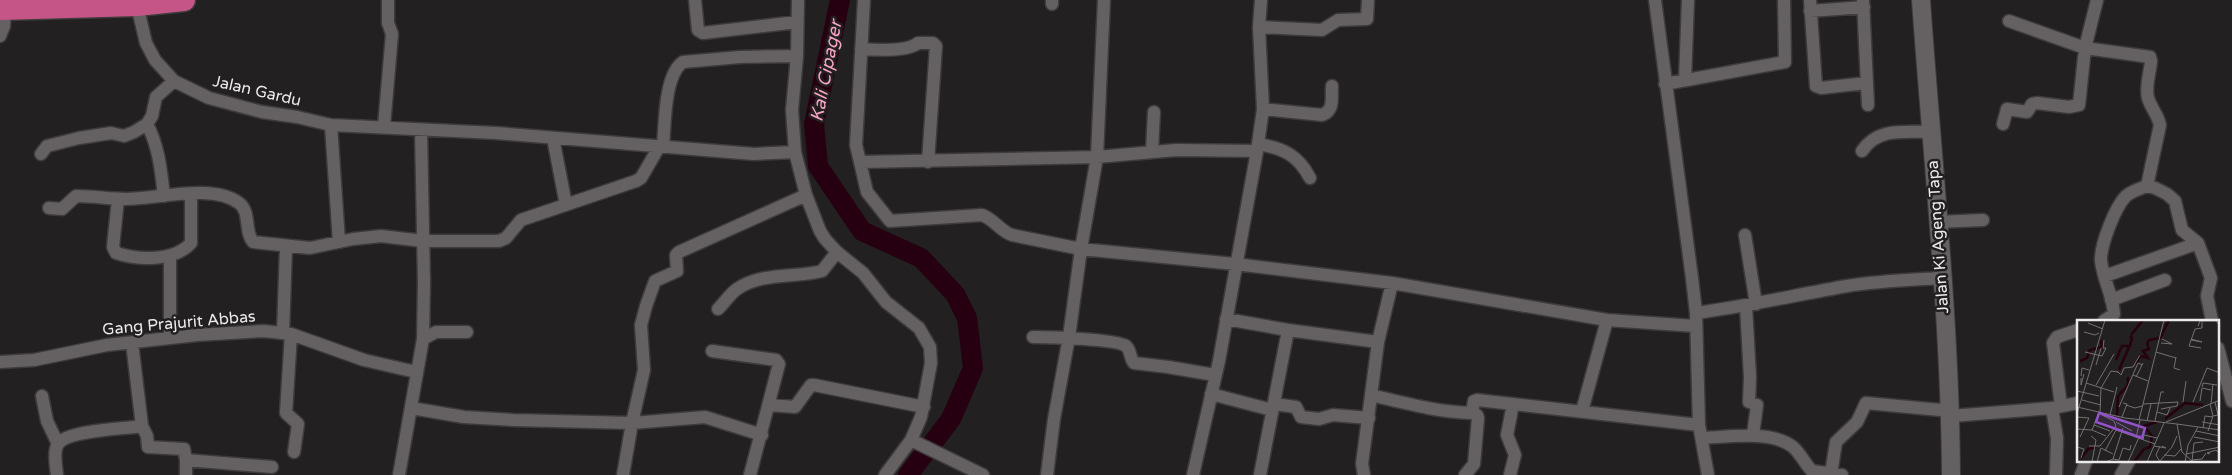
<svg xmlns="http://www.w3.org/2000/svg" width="2232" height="475" font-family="'Varela Round',sans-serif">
<rect width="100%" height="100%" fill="#232021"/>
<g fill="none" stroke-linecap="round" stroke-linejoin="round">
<path stroke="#260011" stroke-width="20" d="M 840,0 L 814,124 L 818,166 L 862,231 L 921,258 L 955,294 L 967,318 L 973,368 L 951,419 L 908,475"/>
<defs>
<path id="street" d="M 695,0 L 698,30 L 703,33 L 797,22
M 864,0 L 856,145 L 860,162 L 1097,157 L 1176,150 L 1257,151
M 1052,0 L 1052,4
M 1655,0 L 1692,278 L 1696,313 L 1699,425 L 1708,475
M 1810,0 L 1816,86 L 1821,88 L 1866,83
M 1863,0 L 1868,105
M 137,5 L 146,43 L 155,60 L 174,81 L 209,98 L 262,112 L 297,117 L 331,125 L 496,133 L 754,154 L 795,152 L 806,195 L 820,231 L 825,239 L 837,252 L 863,273 L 886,302 L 919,328 L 930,347 L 931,363 L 921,417 L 911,440 L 885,475
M 1810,11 L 1864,7
M 2009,21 L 2085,48 L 2150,57 L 2151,61 C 2150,73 2145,87 2148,98 C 2151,108 2158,115 2160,125 L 2147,186 L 2155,188 L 2167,194 L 2175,201 L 2182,230 L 2198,243 L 2211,278 L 2207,296 L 2212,321
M 1259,27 L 1322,30 L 1338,20 L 1367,19 L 1368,0
M 0,36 L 4,26 L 5,9
M 861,49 C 875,50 907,52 918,43 L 933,43 L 936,46 L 928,162
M 1685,80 L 1688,0
M 1665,84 L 1785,62 L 1784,0
M 1263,109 L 1322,115 C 1335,110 1331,98 1332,86
M 147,124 C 159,147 161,171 164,196
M 2003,124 L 2007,109 L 2027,112 L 2032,104 L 2037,103 L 2069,107 L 2079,105 L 2085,48 L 2097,0
M 331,125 L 339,242
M 384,126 L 392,34 L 388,23 L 388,0
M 553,138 L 566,205
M 1258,144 C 1283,148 1298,155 1310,178
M 663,147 C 665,125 664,75 683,62 L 740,57 L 797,56
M 1152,151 L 1154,112
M 1862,151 C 1878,127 1905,132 1930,132
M 795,152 L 792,110 L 797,56 L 798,0
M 41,154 L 47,146 L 79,138 L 111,133 L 124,136 L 134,132 L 147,124 L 152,116 L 156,97 L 174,81
M 860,162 L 867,192 L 890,221 L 982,215 C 994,219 1000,231 1012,235 L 1081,249 L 1235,264 L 1392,283 L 1607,320 L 1695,326
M 118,199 L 113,247 L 116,253 C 138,260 174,262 191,243 L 191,194
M 49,208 L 62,209 L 76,196 C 93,196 110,199 126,199 C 157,199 213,183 239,203 C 251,212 244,231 253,242 L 310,248 L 353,239 L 381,236 L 423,241 L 499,241 L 506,238 L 521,220 L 636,181 L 641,178 L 659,147
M 1937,222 L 1983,220
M 1745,235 L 1756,304
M 2105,276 L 2198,243
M 2111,300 L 2165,280
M 1746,306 L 1750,377 L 1749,402 L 1757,405 L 1753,435
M 718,309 C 724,303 730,294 737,289 C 761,272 795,278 822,271 L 837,252
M 1696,313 C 1747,306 1796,295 1847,286 C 1878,281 1910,280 1942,278
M 1226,319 L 1288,330 L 1378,342
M 2104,321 L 2114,314 C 2113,296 2103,279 2101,261 C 2100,246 2115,207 2126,196 C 2132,191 2139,189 2147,186
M 283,333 L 286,247
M 291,334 L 286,413 L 298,424 L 294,452
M 1033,337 C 1048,337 1116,339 1126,346 C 1131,350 1130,359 1134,363 L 1168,367 L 1215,375
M 170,338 L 170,256
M 423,339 L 436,332 L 467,332
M 2218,348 L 2232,401
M 712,351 L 776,360 L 779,364 L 750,475
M 0,362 L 34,360 L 107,345 L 197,335 L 264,331 L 291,334 L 364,360 L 416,372
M 1211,394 L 1272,410
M 1371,395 C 1405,403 1437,412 1472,413 L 1474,401 L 1477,400 L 1699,425
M 42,396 L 47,421 L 58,444
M 1274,404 L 1296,407 L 1301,417 L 1319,419 L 1333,415 L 1369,418
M 769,405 L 795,407 L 811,385 L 814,385 L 924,407
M 2061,406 L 2053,343 L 2057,337 L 2078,330
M 411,408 L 464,417 L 513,420 L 632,423 L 705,417 L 762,435
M 2052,408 L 2057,438 L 2056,475
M 1582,411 L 1607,320
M 1951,416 L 2052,408 L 2078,403
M 142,426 L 147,436 L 148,447 L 184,449 L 186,460
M 1702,438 C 1727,437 1772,430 1793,447 C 1801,454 1805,464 1812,471 L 1842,475
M 911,440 L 983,475
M 1831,474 L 1836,442 L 1857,422 L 1866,403 L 1951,411
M 57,475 C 56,466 53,451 58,444 C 67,430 125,429 142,426 L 132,343
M 186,475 L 186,460 L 272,467
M 399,475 L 423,339 L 424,283 L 421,130
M 623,475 L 632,423 L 644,370 L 641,325 L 646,306 L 655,281 L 677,271 L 676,255 L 679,252 L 806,195
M 1047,475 L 1054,419 L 1069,337 L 1081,249 L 1097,157 L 1104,0
M 1193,475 L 1219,361 L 1257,151 L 1263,109 L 1259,27 L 1261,0
M 1260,475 L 1288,330
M 1364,475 L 1362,464 L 1378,342 L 1392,283
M 1465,475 L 1474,464 L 1478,418 L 1477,415 L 1472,413
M 1510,475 L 1515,455 L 1507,435 L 1513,404
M 2081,475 L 2086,461
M 2121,475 L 2129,461"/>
<path id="secondary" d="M 1921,0 C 1932,158 1950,316 1951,475"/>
<path id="highway" d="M 0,9 L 137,5 L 184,0"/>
</defs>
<use href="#street" stroke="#3e3b3c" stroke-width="15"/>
<use href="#secondary" stroke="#3e3b3c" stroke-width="20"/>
<use href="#highway" stroke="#3e3b3c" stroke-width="25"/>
<use href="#street" stroke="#656163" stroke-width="12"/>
<use href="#secondary" stroke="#656163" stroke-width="18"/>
<use href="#highway" stroke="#c55586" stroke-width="22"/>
</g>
<g text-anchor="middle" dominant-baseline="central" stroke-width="5" stroke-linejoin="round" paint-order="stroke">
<g font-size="16" fill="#eceaea" stroke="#232021">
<text transform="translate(257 91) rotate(13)">Jalan Gardu</text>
<text transform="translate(1938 237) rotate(-94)">Jalan Ki Ageng Tapa</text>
<text transform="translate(179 323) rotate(-5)">Gang Prajurit Abbas</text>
</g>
<g font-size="18" font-style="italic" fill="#f8a4c4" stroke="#232021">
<text transform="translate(826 71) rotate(-79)">Kali Cipager</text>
</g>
</g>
<g transform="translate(2077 320)">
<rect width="142" height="142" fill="#232021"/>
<path fill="none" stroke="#260011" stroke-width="2.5" d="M 54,15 L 66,0M 39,40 L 45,26 L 53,26 L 55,18 L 53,16M 3,41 L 10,38 L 13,30 L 25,27 L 24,20M 59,44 L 63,36 L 71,38 L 66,31 L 72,29 L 70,24 L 72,20 L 83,18 L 92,0M 42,50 L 52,27M 40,95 L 41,76 L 51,65 L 51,57M 88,99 L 108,83 L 126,85M 4,138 L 11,129 L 19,127M 57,142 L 67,129 L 73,127 L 75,116 L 67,106 L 80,102"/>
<path fill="none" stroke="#737171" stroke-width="1" d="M 11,3 L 26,9M 121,6 L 123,1 L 139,1 L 143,6M 7,12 L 18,15 L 22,13M 114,20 L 125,22 L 114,19M 84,23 L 95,24 L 85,19M 124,28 L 112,26 L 118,9 L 125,8 L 125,1M 8,32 L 25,36 L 29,28 L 26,28 L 27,20M 79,32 L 99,38M 99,37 L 97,48 L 103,50M 19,45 L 24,28M 40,51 L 44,55 L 47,48 L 56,47 L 63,35M 56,55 L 71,61M 4,56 L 5,48 L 12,50M 59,57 L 66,43M 4,58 L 4,65 L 7,54M 9,63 L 37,72M 19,65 L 37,34M 125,67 L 126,63 L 140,65M 24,68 L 34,51 L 41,52M 0,71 L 22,76M 5,80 L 24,85M 123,81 L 125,68 L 134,70M 106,82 L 109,61M 116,82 L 130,48 L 143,53M 66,84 L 101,82M 134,84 L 136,64M 49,85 L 58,88 L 65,86M 0,87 L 48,98 L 100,104 L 105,132 L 116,142M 42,87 L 61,43 L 65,45M 84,89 L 100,86 L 101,82M 80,92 L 90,95 L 93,88M 23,93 L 24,68M 0,94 L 28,0M 33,95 L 40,67M 136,96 L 141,95 L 138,82M 0,97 L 12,98 L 3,117M 45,97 L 50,84 L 46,83M 62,100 L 87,0M 70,101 L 74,84M 78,101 L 84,72 L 87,72M 39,102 L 55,111M 89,102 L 143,80M 125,102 L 143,105M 100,104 L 143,110M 17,105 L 33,111M 126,108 L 128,96 L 136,97M 0,109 L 15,110 L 22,93M 15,110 L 29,116M 119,111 L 143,116M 131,111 L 136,96 L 133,84M 14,116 L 19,120 L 15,142M 117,117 L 143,122M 59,118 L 63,100M 66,120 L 67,115 L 80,118M 12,126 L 23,126 L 39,106 L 37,101 L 25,95M 77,126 L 89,128 L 85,126M 83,126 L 79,135 L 83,142M 0,127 L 7,129 L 4,138M 28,131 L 39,110 L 78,124M 109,134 L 143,127M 133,134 L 130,133 L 139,130 L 143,134M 87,135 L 98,136 L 104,129M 36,139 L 42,140 L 46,128 L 53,130 L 54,125M 115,140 L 125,139 L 129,133M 83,141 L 95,127 L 100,116M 115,141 L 117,123 L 126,122M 20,142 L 24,128 L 36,134M 29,142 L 36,139 L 46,108M 51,142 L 63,115M 70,142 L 87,103M 108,142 L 111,125 L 121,107"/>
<path fill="#9252c8" fill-opacity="0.15" stroke="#9252c8" stroke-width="2.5" d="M 22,93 L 68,108 L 65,118 L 19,102 Z"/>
<rect width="142" height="142" fill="none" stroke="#eceaea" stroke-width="2.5"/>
</g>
</svg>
